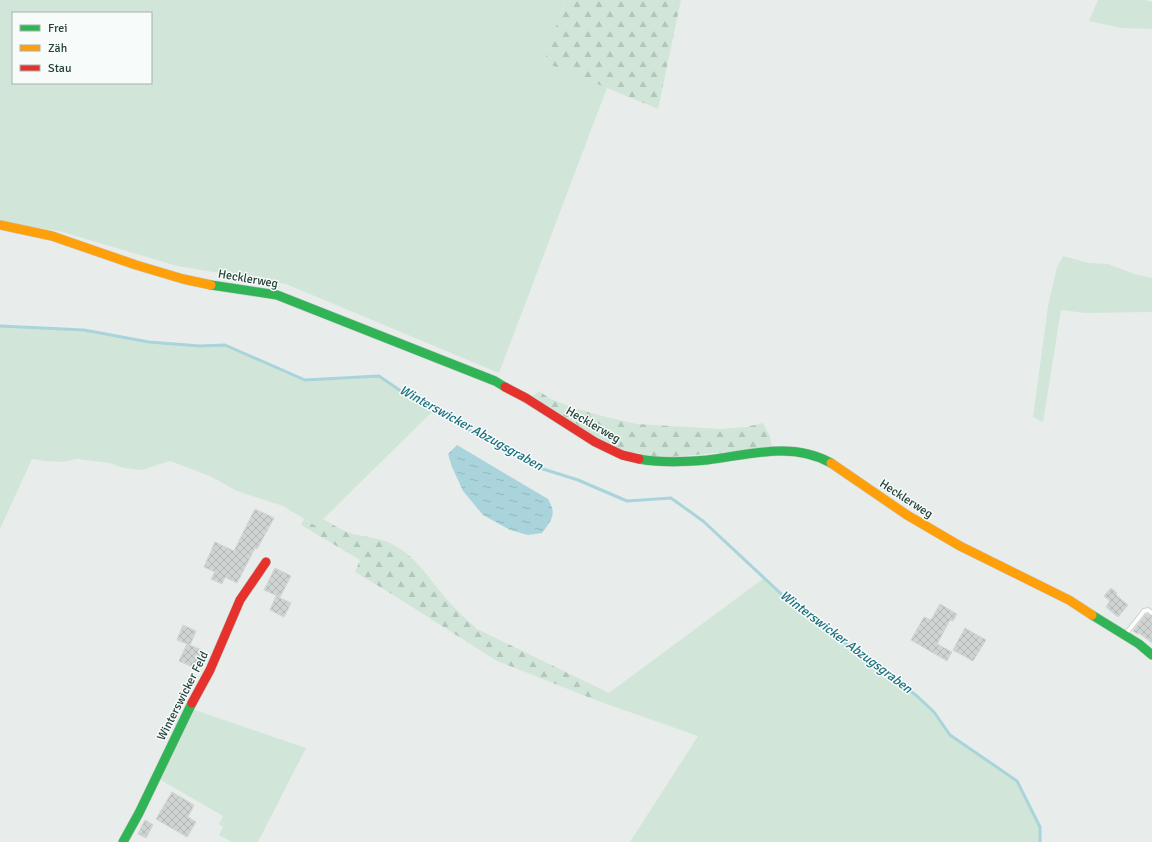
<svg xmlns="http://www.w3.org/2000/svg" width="1152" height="842" font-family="Signika,sans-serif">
<defs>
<pattern id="forest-firs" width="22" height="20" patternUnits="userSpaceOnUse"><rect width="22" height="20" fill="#d1e6d8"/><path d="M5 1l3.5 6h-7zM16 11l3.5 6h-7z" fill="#b3c6ba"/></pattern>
<pattern id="water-ripples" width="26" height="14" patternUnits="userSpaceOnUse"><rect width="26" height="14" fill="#a9d4db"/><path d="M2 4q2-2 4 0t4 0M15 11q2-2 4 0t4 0" fill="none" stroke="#91b7bd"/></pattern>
<pattern id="building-cross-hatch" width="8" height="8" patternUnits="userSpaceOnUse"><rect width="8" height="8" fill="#cfd4d2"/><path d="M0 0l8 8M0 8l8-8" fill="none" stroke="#b2b7b5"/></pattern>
</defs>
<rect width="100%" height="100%" fill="#e8edeb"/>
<path fill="#d1e6d8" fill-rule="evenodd" d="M 0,0 L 565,0 L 544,62 L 607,88 L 499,373 L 286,284 L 177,266 L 59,231 L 0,222 ZM 13,13 L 151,13 L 151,83 L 13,83 Z
M 1098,0 L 1145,0 L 1152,2 L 1152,29 L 1121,28 L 1089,21 Z
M 1063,256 L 1089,263 L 1108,264 L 1134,274 L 1152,278 L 1152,312 L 1085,313 L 1061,310 L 1043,422 L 1033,417 L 1048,306 L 1057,267 Z
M 0,326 L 84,330 L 149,342 L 200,346 L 225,345 L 305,380 L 379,376 L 417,402 L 433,411 L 316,526 L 283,506 L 237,491 L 210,476 L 170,461 L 142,470 L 124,468 L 109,463 L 77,459 L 62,462 L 44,461 L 32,459 L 0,529 Z
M 764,578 L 791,603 L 917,696 L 934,712 L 950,735 L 1017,781 L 1040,827 L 1040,842 L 630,842 L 698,736 L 598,701 Z
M 192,709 L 306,748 L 258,842 L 232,842 L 219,835 L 223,827 L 219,824 L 223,816 L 159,779 Z"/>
<path fill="url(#forest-firs)" d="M 565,0 L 681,0 L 658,109 L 544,62 Z
M 539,391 L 549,398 L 571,407 L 602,416 L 637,424 L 721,429 L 746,427 L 763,423 L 770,436 L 772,447 L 740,451 L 659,458 L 613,448 L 533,396 Z
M 304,519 L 316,526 L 323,519 C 331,524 339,528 347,532 C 365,538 384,537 399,548 C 418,560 429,578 443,595 C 453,607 465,618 477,629 L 609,693 L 598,701 L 497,661 L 390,593 L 355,572 L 360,560 L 301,525 Z"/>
<path fill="url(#water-ripples)" d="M 457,445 L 548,499 C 557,514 552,520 542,533 L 528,535 L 510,530 L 483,515 L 463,491 L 452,467 L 448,454 Z"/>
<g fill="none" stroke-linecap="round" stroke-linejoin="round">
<path stroke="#a9d4db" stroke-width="3" d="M 0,326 L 84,330 L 149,342 L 200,346 L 225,345 L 305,380 L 379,376 L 417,402 L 540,468 L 578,480 L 627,501 L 671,498 L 703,521 L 791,603 L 917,696 L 934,712 L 950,735 L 1017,781 L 1040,827 L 1040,842"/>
</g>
<path fill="url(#building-cross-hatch)" stroke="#d1d6d4" d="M 255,509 L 274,518 L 257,549 L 255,548 L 237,583 L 225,577 L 222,584 L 211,579 L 215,572 L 204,567 L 215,542 L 234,551 Z
M 275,568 L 291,576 L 280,597 L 264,590 Z
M 1111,588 L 1117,593 L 1116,595 L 1128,605 L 1118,617 L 1106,607 L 1110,601 L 1104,596 Z
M 276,596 L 291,603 L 284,617 L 270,610 Z
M 940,604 L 957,614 L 953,621 L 950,620 L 937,644 L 952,652 L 947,661 L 911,640 L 924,617 L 931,620 Z
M 1146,614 L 1152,616 L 1152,643 L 1139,633 L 1138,634 L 1133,631 Z
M 183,625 L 196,631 L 190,645 L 177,640 Z
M 965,628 L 986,640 L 973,661 L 953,650 Z
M 187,644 L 202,650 L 199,661 L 197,661 L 195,668 L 179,661 Z
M 172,792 L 194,805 L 188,817 L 196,822 L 187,837 L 156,819 Z
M 145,820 L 153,825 L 146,838 L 138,834 Z"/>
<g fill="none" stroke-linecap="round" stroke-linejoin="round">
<defs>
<path id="lane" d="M 1125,635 L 1144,611 L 1148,610 L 1152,613"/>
<path id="fast" d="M 211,285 L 277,295 L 495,381 L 505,387
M 639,459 C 661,463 685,462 707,460 C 748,455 792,441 831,463
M 1092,615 L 1139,644 L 1152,655
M 123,842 L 139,813 L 192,703"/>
<path id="slow" d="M 0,225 L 52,236 L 136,265 L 183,279 L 211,285
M 831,463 L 907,515 L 960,546 L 1069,600 L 1092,615"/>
<path id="jam" d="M 505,387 L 526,398 L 595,442 L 622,455 L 639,459
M 192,703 L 210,670 L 240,600 L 266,562"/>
</defs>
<use href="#lane" stroke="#c5cac8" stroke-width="5.5"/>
<use href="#fast" stroke="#c3cbc8" stroke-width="10"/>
<use href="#slow" stroke="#c3cbc8" stroke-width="10"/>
<use href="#jam" stroke="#c3cbc8" stroke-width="10"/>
<use href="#lane" stroke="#fcfcfc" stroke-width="4"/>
<use href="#fast" stroke="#30b455" stroke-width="9"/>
<use href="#slow" stroke="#ff9f0a" stroke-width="9"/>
<use href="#jam" stroke="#e5322d" stroke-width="9"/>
</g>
<g text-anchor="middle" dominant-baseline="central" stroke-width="3" stroke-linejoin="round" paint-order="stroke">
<g font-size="12" fill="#24423a" stroke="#f7fbf9">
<text transform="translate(248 279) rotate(10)">Hecklerweg</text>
<text transform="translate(593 425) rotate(30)">Hecklerweg</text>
<text transform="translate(906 499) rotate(33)">Hecklerweg</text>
<text transform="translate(183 696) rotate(-63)">Winterswicker Feld</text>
</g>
<g font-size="13" font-style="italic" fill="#1c6f80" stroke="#f7fbf9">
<text transform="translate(471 428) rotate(29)">Winterswicker Abzugsgraben</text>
<text transform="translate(846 642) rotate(37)">Winterswicker Abzugsgraben</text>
</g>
</g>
<rect x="12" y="12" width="140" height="72" fill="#f7fbf9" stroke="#a3b1ad"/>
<rect x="20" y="25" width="20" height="6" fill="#30b455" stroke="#a3b1ad"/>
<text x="48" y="32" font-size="12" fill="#24423a">Frei</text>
<rect x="20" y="45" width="20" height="6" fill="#ff9f0a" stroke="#a3b1ad"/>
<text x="48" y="52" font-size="12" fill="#24423a">Zäh</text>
<rect x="20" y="65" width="20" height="6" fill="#e5322d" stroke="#a3b1ad"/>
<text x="48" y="72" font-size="12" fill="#24423a">Stau</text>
</svg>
